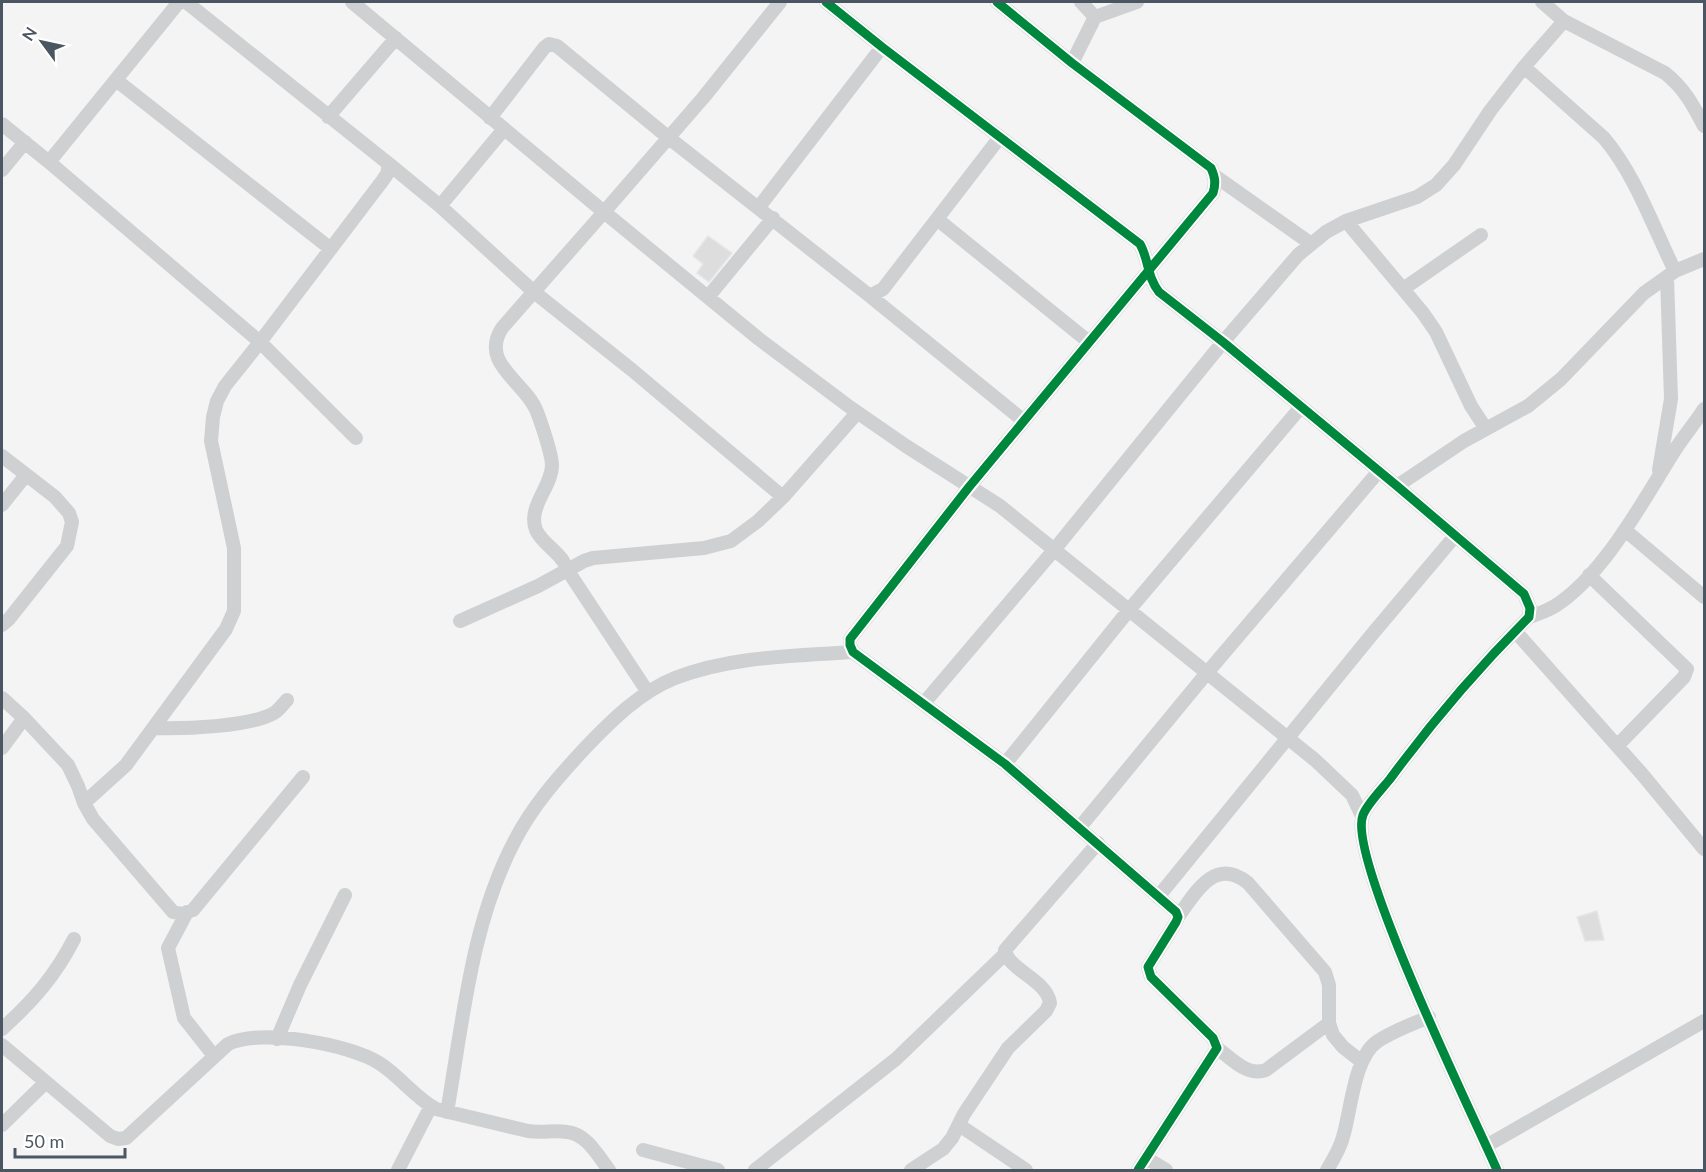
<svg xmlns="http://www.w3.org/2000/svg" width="1706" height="1172" font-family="Lato,sans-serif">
<rect width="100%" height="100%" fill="#f4f4f4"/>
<path fill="#ddddde" stroke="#e5e6e7" stroke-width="1.5" d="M 708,236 L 732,253 L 709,282 L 697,273 L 703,264 L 693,256 Z
M 1597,911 L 1604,940 L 1585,941 L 1577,917 Z"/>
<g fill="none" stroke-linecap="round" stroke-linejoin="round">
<path stroke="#ced0d2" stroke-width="14" d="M 352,2 L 604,212 L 703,98 L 780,2
M 826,2 L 882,47 L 1140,244 C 1149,260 1147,277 1159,292 L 1223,342 L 1397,486 L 1524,594 L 1530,608 L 1529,617 C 1479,667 1432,722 1390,779 C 1382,789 1367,804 1363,815 C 1346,856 1474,1117 1497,1170
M 997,2 L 1072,63 L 1211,168 C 1215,177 1216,183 1213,193 L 969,487 L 850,639 L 850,645 L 853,652 L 1005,764 L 1176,912 L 1178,917 L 1176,922 L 1148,967 L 1151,977 L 1213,1038 L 1217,1048 L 1138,1170
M 1542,2 L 1564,21 L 1665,73 C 1684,88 1693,105 1704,126
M 1095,17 L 1137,2
M 1072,63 L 1095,17 L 1081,2
M 1524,67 L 1604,138 C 1636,176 1653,227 1675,271
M 116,80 L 331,249
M 328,117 L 396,38
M 490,118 L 544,48 L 549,44 L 557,46 L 669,138 L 870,296 L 883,289 L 1000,137
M 2,124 L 49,162 L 260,342 L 383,180 L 387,174 L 389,164 L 186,2
M 49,162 L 179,2
M 389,164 L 440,206 L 534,292 L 632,370 L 783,497
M 2,170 L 25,142
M 1215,176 L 1310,243
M 440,206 L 504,129
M 759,207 L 882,47
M 937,219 L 1089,342
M 1346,221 L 1423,313 L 1436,332 L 1471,406 L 1486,429
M 1403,289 L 1481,235
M 870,296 L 1024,421
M 708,297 L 773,218
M 2,456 L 55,497 L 69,513 L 72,522 L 67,546 L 9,619 L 2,625
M 1659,470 L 1671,399 L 1667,277
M 1397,486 L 1464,441 L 1528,406 L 1561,379 L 1644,293 L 1675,271 L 1704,259
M 2,505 L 26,475
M 1625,530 L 1704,597
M 1589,575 L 1687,669 L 1684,677 L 1617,746
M 1529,617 C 1538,614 1547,611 1555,606 C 1604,575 1644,499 1675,450 C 1684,436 1695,423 1704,409
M 460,621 L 538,586 L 584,561 L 593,558 L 704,548 L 731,541 L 758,521 L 783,497 L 857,413
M 1515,631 L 1642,774 L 1704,849
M 647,691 C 622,653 597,615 572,577 C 568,571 566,566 563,561 C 555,549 542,543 536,530 C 527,507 552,487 552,465 C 552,455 541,422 537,412 C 526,382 479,364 502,328 L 604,212 L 759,339 L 851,408 L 906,446 L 1000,506 L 1315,760 L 1352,795 L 1362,816
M 2,698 L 24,718 L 68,765 L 78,786 L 84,803 L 93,819 L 173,912 L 182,914 L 193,910 L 303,777
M 924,703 L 1054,550 L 1223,342 L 1298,255 L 1326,232 L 1346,221 L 1417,197 L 1436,185 L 1454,165 L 1490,111 L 1524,67 L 1564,21
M 153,728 C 182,729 250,727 274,713 C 279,710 283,704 287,700
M 2,748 L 24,718
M 1005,764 L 1129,610 L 1301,407
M 84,803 L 126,765 L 226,629 L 234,611 L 234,548 L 211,441 L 213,417 L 217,401 L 225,386 L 260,342 L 356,438
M 1080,827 L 1206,674 L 1379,471
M 1158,897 L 1374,632 L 1455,536
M 187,912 L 168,948 L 184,1018 L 214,1056
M 1178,917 C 1195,893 1215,856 1248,883 L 1325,972 L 1329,985 L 1329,1023 L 1333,1035 L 1343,1047 L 1362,1062
M 2,1029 C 33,1001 55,976 74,939
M 277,1039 L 300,985 L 345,895
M 2,1045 L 110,1136 L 118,1139 L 126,1138 L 228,1044 C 260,1028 349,1044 379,1063 C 400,1076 414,1097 436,1109 L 528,1131 C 542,1133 554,1130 567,1132 C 587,1134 598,1156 609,1170
M 1217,1048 C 1231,1058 1247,1077 1266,1070 L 1329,1023
M 447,1112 C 463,1021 471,923 515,840 C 533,805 560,775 586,747 C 612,720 640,692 675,678 C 732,656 794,656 853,652
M 2,1125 L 46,1082
M 959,1125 L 1026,1170
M 1486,1146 L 1704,1021
M 643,1150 L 718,1170
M 1146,1158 L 1166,1170
M 398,1170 L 431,1106
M 755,1170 L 896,1059 L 1005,954
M 911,1170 L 943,1149 L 952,1138 L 964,1114 L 1008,1048 L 1046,1011 L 1050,1003 C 1047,980 1008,970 1005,950 L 1098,843
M 1327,1170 C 1333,1160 1340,1149 1343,1137 C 1351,1111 1354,1056 1378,1041 C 1393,1031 1412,1024 1429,1017"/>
<defs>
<path id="cycleway" d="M 826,2 L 882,47 L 1140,244 C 1149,260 1147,277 1159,292 L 1223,342 L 1397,486 L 1524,594 L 1530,608 L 1529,617 C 1479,667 1432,722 1390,779 C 1382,789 1367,804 1363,815 C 1346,856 1474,1117 1497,1170
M 997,2 L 1072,63 L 1211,168 C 1215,177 1216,183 1213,193 L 969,487 L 850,639 L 850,645 L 853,652 L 1005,764 L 1176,912 L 1178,917 L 1176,922 L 1148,967 L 1151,977 L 1213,1038 L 1217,1048 L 1138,1170"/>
</defs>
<use href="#cycleway" stroke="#fff" stroke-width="13"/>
<use href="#cycleway" stroke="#00873e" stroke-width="9"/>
</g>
<rect width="1706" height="1172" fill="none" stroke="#4a5661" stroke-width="6"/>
<g transform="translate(42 42) rotate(303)" stroke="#ffffff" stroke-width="4.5" paint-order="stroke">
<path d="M0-4.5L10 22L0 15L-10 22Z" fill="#4a5661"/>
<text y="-9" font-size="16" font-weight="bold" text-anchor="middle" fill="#4a5661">N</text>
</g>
<path d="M15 1148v9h110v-9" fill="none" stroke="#4a5661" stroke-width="3"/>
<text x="24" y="1148" font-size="18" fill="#4a5661" stroke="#ffffff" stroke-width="4.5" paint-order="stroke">50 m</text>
</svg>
